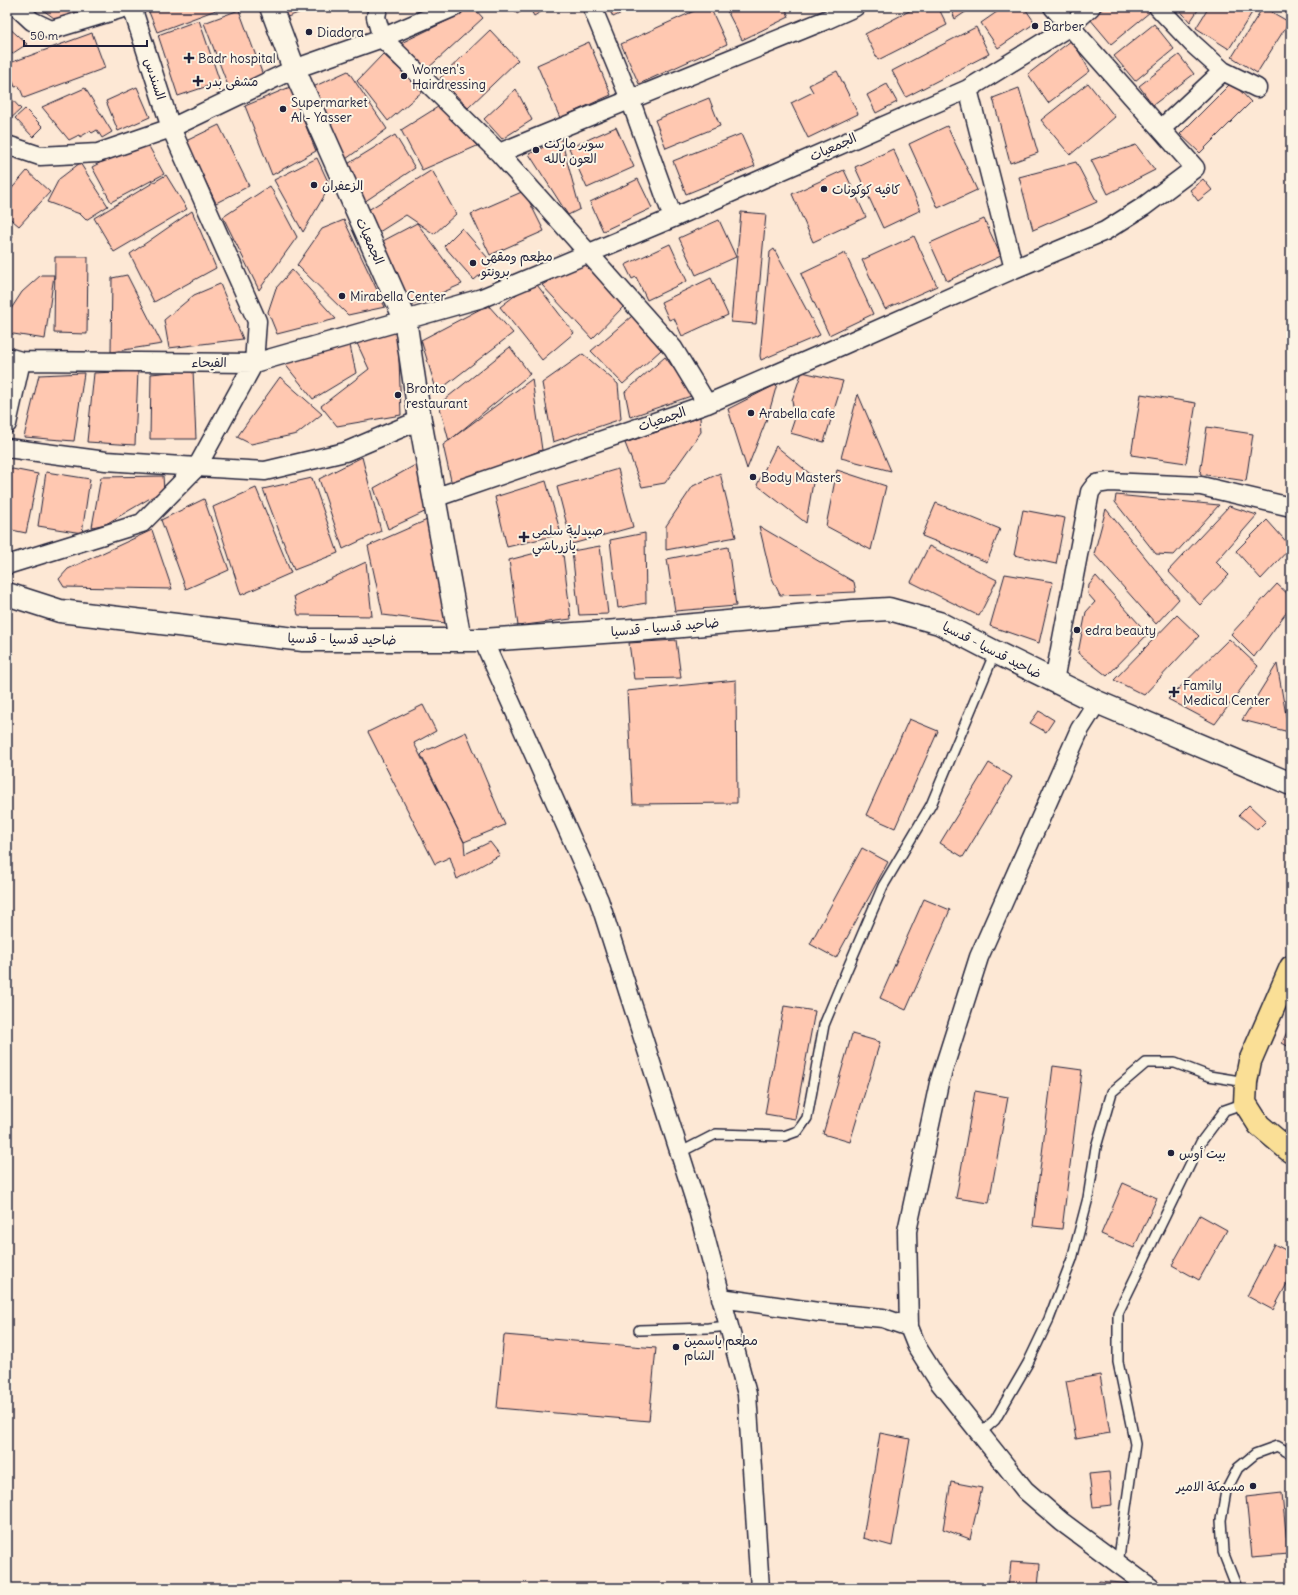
<svg xmlns="http://www.w3.org/2000/svg" width="1298" height="1595" font-family="Delius,'Playpen Sans Arabic',sans-serif">
<rect width="100%" height="100%" fill="#fde8d5"/>
<filter id="ink" filterUnits="userSpaceOnUse"><feTurbulence type="fractalNoise" baseFrequency=".025" numOctaves="2"/><feDisplacementMap in="SourceGraphic" scale="8" xChannelSelector="R" yChannelSelector="G"/><feConvolveMatrix kernelMatrix="1 2 1 2 8 2 1 2 1" color-interpolation-filters="sRGB"/></filter>
<g filter="url(#ink)">
<path fill="#ffc8b1" stroke="#22223b" d="M 39,7 L 89,7 L 58,21 Z
M 147,7 L 224,7 L 157,32 Z
M 279,7 L 299,7 L 301,12 L 282,19 Z
M 469,7 L 473,7 L 483,18 L 425,71 L 399,44 L 459,15 Z
M 513,7 L 542,7 L 544,10 L 534,16 L 529,7 L 517,14 Z
M 608,7 L 635,7 L 613,17 Z
M 703,7 L 710,7 L 727,44 L 639,84 L 621,44 Z
M 725,7 L 785,7 L 789,17 L 742,40 Z
M 917,7 L 938,7 L 947,25 L 878,60 L 865,34 Z
M 950,7 L 973,7 L 955,19 Z
M 1004,7 L 1024,7 L 1035,23 L 998,48 L 981,23 Z
M 1105,7 L 1146,7 L 1150,12 L 1111,44 L 1090,19 Z
M 1177,7 L 1200,7 L 1190,22 Z
M 1209,7 L 1247,7 L 1253,11 L 1229,49 L 1196,28 Z
M 1263,7 L 1289,22 L 1257,73 L 1232,57 Z
M 239,10 L 264,78 L 230,91 L 204,23 Z
M 199,20 L 220,82 L 178,96 L 158,35 Z
M 1154,24 L 1174,49 L 1135,81 L 1114,56 Z
M 7,26 L 27,44 L 7,57 Z
M 976,27 L 989,54 L 906,97 L 892,71 Z
M 490,30 L 518,60 L 468,108 L 440,78 Z
M 92,33 L 105,68 L 24,98 L 19,86 L 15,87 L 7,64 Z
M 1072,40 L 1090,71 L 1048,103 L 1028,74 Z
M 589,42 L 611,95 L 560,118 L 537,65 Z
M 383,54 L 423,91 L 388,121 L 357,81 Z
M 1179,55 L 1194,74 L 1153,105 L 1139,86 Z
M 348,71 L 387,129 L 346,159 L 313,87 Z
M 837,71 L 858,114 L 808,138 L 791,103 L 813,92 L 809,85 Z
M 1232,82 L 1251,102 L 1200,153 L 1180,134 Z
M 1088,83 L 1115,117 L 1070,155 L 1041,120 Z
M 887,84 L 897,102 L 876,113 L 867,95 Z
M 137,87 L 150,117 L 118,131 L 106,101 Z
M 290,87 L 316,151 L 272,175 L 245,106 Z
M 85,88 L 112,132 L 102,138 L 97,130 L 92,133 L 90,131 L 80,137 L 79,135 L 69,140 L 42,107 Z
M 1019,88 L 1038,153 L 1010,163 L 993,98 Z
M 516,89 L 532,120 L 502,139 L 484,119 Z
M 7,94 L 21,109 L 7,122 Z
M 709,98 L 720,126 L 666,148 L 655,120 Z
M 441,105 L 477,146 L 422,170 L 401,130 Z
M 25,109 L 43,127 L 33,137 L 15,118 Z
M 219,125 L 249,186 L 216,203 L 186,141 Z
M 947,126 L 977,190 L 938,208 L 909,144 Z
M 616,127 L 634,167 L 587,188 L 569,148 Z
M 741,134 L 755,166 L 686,194 L 673,161 Z
M 395,135 L 415,168 L 364,202 L 346,165 Z
M 145,139 L 164,174 L 111,202 L 92,167 Z
M 561,139 L 580,209 L 568,215 L 529,154 Z
M 1136,145 L 1155,170 L 1108,194 L 1091,160 Z
M 893,149 L 921,210 L 883,228 L 855,167 Z
M 317,158 L 330,186 L 303,232 L 274,180 Z
M 1076,162 L 1097,202 L 1033,230 L 1019,177 Z
M 80,163 L 108,206 L 86,220 L 80,214 L 47,202 L 59,179 Z
M 432,170 L 456,214 L 434,234 L 406,215 L 376,234 L 365,212 Z
M 844,170 L 866,217 L 813,242 L 792,194 Z
M 27,171 L 50,192 L 19,226 L 7,216 L 7,194 Z
M 166,175 L 187,209 L 114,252 L 94,218 Z
M 638,179 L 652,208 L 603,231 L 590,202 Z
M 1203,179 L 1212,190 L 1198,201 L 1190,190 Z
M 270,186 L 297,237 L 259,290 L 223,217 Z
M 524,191 L 544,231 L 490,255 L 471,214 Z
M 192,211 L 216,268 L 154,302 L 130,254 Z
M 741,212 L 766,214 L 756,324 L 731,322 Z
M 984,219 L 1001,256 L 947,281 L 930,243 Z
M 344,220 L 385,307 L 348,315 L 297,265 L 322,229 Z
M 719,220 L 736,257 L 696,275 L 679,238 Z
M 417,223 L 462,284 L 423,301 L 413,303 L 402,293 L 381,242 Z
M 462,228 L 493,264 L 474,280 L 444,246 Z
M 7,232 L 13,236 L 7,245 Z
M 914,236 L 937,286 L 885,309 L 862,260 Z
M 670,244 L 687,281 L 647,300 L 636,277 L 632,279 L 625,265 Z
M 774,249 L 820,335 L 761,360 L 760,356 L 770,252 Z
M 845,253 L 873,314 L 829,335 L 801,274 Z
M 55,257 L 88,257 L 87,334 L 54,333 Z
M 584,261 L 624,306 L 592,339 L 542,285 Z
M 292,270 L 336,319 L 277,334 L 268,312 L 276,288 Z
M 41,275 L 54,275 L 45,339 L 7,333 L 7,315 L 22,292 Z
M 127,275 L 162,344 L 111,352 L 112,278 Z
M 711,278 L 728,315 L 682,336 L 674,318 L 669,320 L 661,302 Z
M 534,281 L 574,333 L 542,360 L 500,307 Z
M 220,284 L 243,339 L 169,348 L 164,320 L 194,295 Z
M 488,305 L 513,333 L 437,392 L 421,340 Z
M 632,316 L 661,350 L 623,384 L 591,351 Z
M 398,332 L 401,415 L 337,426 L 321,406 L 369,369 L 356,341 Z
M 349,341 L 356,373 L 313,399 L 284,363 Z
M 510,347 L 530,374 L 449,441 L 439,404 Z
M 583,354 L 618,384 L 621,419 L 553,442 L 542,383 Z
M 665,357 L 694,395 L 630,417 L 625,392 Z
M 193,370 L 196,439 L 150,439 L 151,374 Z
M 138,371 L 135,445 L 87,442 L 94,373 Z
M 802,372 L 843,381 L 824,442 L 790,433 L 795,418 L 792,400 Z
M 84,373 L 74,441 L 24,437 L 39,375 Z
M 280,377 L 322,414 L 297,434 L 251,444 L 237,437 Z
M 532,379 L 542,450 L 452,485 L 443,445 Z
M 777,384 L 768,416 L 747,469 L 728,409 Z
M 858,394 L 891,471 L 841,458 Z
M 1141,394 L 1196,403 L 1186,463 L 1131,455 Z
M 700,417 L 701,432 L 665,483 L 642,487 L 625,443 Z
M 1207,427 L 1253,434 L 1246,481 L 1200,474 Z
M 776,446 L 814,477 L 806,523 L 757,485 Z
M 362,457 L 381,531 L 343,549 L 319,479 Z
M 419,463 L 431,509 L 388,529 L 374,488 Z
M 7,468 L 38,474 L 26,533 L 7,529 Z
M 618,469 L 633,527 L 572,544 L 557,487 Z
M 837,470 L 886,486 L 871,550 L 826,526 Z
M 46,472 L 90,479 L 82,533 L 38,526 Z
M 720,473 L 736,537 L 666,550 L 666,526 L 693,486 Z
M 163,476 L 164,490 L 106,524 L 92,527 L 101,477 Z
M 312,478 L 338,553 L 294,570 L 263,489 Z
M 546,481 L 561,534 L 507,547 L 495,497 Z
M 256,488 L 291,573 L 241,595 L 213,507 Z
M 1116,495 L 1219,505 L 1174,555 L 1156,554 L 1115,502 Z
M 204,499 L 229,570 L 186,589 L 161,520 Z
M 936,503 L 1000,529 L 987,562 L 922,536 Z
M 1229,506 L 1257,515 L 1216,562 L 1229,575 L 1200,605 L 1168,571 Z
M 1106,509 L 1179,599 L 1156,624 L 1094,554 Z
M 1023,510 L 1065,518 L 1056,564 L 1014,555 Z
M 427,520 L 446,623 L 383,615 L 368,546 Z
M 1267,520 L 1291,547 L 1261,579 L 1236,551 Z
M 759,526 L 854,582 L 856,592 L 780,595 L 771,576 Z
M 152,530 L 172,589 L 64,587 L 59,579 L 68,569 Z
M 645,533 L 646,603 L 618,608 L 610,540 Z
M 562,546 L 571,619 L 518,626 L 509,560 Z
M 600,546 L 608,614 L 579,615 L 572,551 Z
M 929,546 L 997,580 L 979,616 L 911,582 Z
M 728,547 L 736,606 L 675,611 L 667,559 Z
M 366,562 L 372,616 L 298,615 L 294,596 Z
M 1005,574 L 1053,582 L 1039,643 L 990,626 Z
M 1096,576 L 1148,634 L 1107,676 L 1078,653 L 1086,612 L 1095,602 L 1088,594 L 1089,585 Z
M 1277,584 L 1291,597 L 1291,606 L 1254,657 L 1231,634 Z
M 1177,615 L 1199,636 L 1144,695 L 1114,680 Z
M 1229,639 L 1258,666 L 1215,724 L 1168,699 Z
M 676,640 L 681,678 L 634,679 L 629,643 Z
M 1277,664 L 1289,732 L 1242,720 Z
M 736,680 L 737,803 L 633,804 L 627,691 Z
M 423,705 L 436,731 L 414,743 L 464,842 L 465,854 L 490,842 L 500,855 L 457,879 L 450,857 L 435,864 L 368,732 Z
M 1039,711 L 1054,720 L 1046,732 L 1030,723 Z
M 909,719 L 938,731 L 895,828 L 866,815 Z
M 466,732 L 505,825 L 464,842 L 421,755 L 427,749 L 430,749 Z
M 989,763 L 1012,777 L 963,857 L 940,843 Z
M 1249,805 L 1266,821 L 1257,830 L 1239,815 Z
M 862,848 L 888,862 L 836,958 L 810,944 Z
M 924,899 L 950,910 L 906,1010 L 880,998 Z
M 784,1006 L 815,1011 L 795,1119 L 765,1114 Z
M 1291,1023 L 1291,1048 L 1282,1043 Z
M 852,1034 L 880,1042 L 850,1142 L 823,1134 Z
M 1053,1066 L 1082,1070 L 1062,1229 L 1033,1226 Z
M 975,1091 L 1008,1097 L 989,1203 L 956,1198 Z
M 1123,1183 L 1157,1198 L 1134,1248 L 1101,1234 Z
M 1200,1215 L 1227,1230 L 1199,1280 L 1172,1265 Z
M 1274,1244 L 1291,1253 L 1291,1276 L 1273,1310 L 1247,1296 Z
M 504,1335 L 656,1348 L 649,1421 L 497,1408 Z
M 1100,1375 L 1110,1433 L 1076,1439 L 1066,1381 Z
M 880,1433 L 910,1439 L 892,1546 L 863,1538 Z
M 1109,1472 L 1112,1505 L 1093,1507 L 1089,1474 Z
M 951,1482 L 982,1488 L 970,1539 L 943,1529 Z
M 1282,1493 L 1288,1554 L 1252,1557 L 1246,1497 Z
M 1011,1562 L 1040,1564 L 1038,1588 L 1008,1588 Z
M 1099,1581 L 1132,1584 L 1131,1588 L 1098,1588 Z"/>
<g fill="none" stroke-linecap="round" stroke-linejoin="round">
<defs>
<path id="service" d="M 679,1153 L 716,1134 L 784,1136 L 798,1131 L 807,1118 L 824,1025 L 846,972 L 883,886 L 931,805 L 995,652
M 639,1330 L 708,1328 L 729,1326
M 979,1434 L 995,1420 L 1028,1363 L 1049,1319 L 1072,1259 L 1088,1198 L 1096,1147 L 1112,1092 L 1146,1063 L 1175,1063 L 1209,1076 L 1246,1082
M 1118,1564 L 1135,1444 L 1118,1362 L 1118,1313 L 1201,1142 L 1225,1110 L 1245,1103
M 1237,1588 L 1223,1552 L 1221,1520 L 1226,1491 L 1238,1468 L 1255,1454 L 1277,1446 L 1291,1454"/>
<path id="minor" d="M 17,7 L 32,21 L 51,30 L 127,7
M 132,7 L 171,128 L 257,321 L 254,363 L 197,467 L 265,471 L 345,452 L 420,420
M 378,7 L 376,17 L 382,38 L 499,153
M 592,7 L 630,99 L 673,218
M 1158,7 L 1193,44 L 1223,71 L 1257,88
M 968,89 L 1014,269
M 1161,129 L 1223,71
M 7,145 L 40,156 L 98,153 L 171,128 L 294,69 L 382,38 L 454,7
M 7,357 L 21,361 L 254,363 L 482,298 L 673,218 L 968,89 L 1070,26 L 1091,7
M 707,404 L 673,348 L 499,153 L 826,20 L 855,7
M 7,424 L 21,361
M 7,448 L 106,461 L 197,467
M 434,498 L 707,404 L 843,345 L 1014,269 L 1105,231 L 1143,207 L 1195,168 L 1053,7
M 7,565 L 142,523 L 197,467
M 483,640 L 599,900 L 698,1210 L 747,1394 L 760,1588
M 1054,681 L 1090,492 L 1096,484 L 1109,482 L 1201,486 L 1291,507
M 1097,702 L 1080,729 L 979,957 L 939,1083 L 907,1231 L 909,1327 L 917,1347 L 939,1382 L 1025,1490 L 1062,1522 L 1151,1588
M 721,1298 L 818,1312 L 883,1318 L 909,1327"/>
<path id="secondary" d="M 271,7 L 294,69 L 405,319 L 420,420 L 460,640
M 7,594 L 60,611 L 303,640 L 483,640 L 648,629 L 853,611 L 889,609 L 939,623 L 995,652 L 1097,702 L 1291,784"/>
<path id="primary" d="M 1291,967 L 1250,1061 L 1246,1082 L 1245,1103 L 1259,1125 L 1291,1152"/>
</defs>
<use href="#service" stroke="#22223b" stroke-width="12"/>
<use href="#minor" stroke="#22223b" stroke-width="21"/>
<use href="#secondary" stroke="#22223b" stroke-width="25"/>
<use href="#primary" stroke="#22223b" stroke-width="25"/>
<use href="#service" stroke="#fcf5e5" stroke-width="9"/>
<use href="#minor" stroke="#fcf5e5" stroke-width="18"/>
<use href="#secondary" stroke="#fcf5e5" stroke-width="22"/>
<use href="#primary" stroke="#fadf96" stroke-width="22"/>
</g>
</g>
<g fill="#22223b" stroke="#fcf5e5" stroke-width="1.5">
<circle cx="1035" cy="26" r="4"/>
<circle cx="309" cy="32" r="4"/>
<path d="M187 52h4v4h4v4h-4v4h-4v-4h-4v-4h4z"/>
<circle cx="404" cy="76" r="4"/>
<path d="M196 75h4v4h4v4h-4v4h-4v-4h-4v-4h4z"/>
<circle cx="283" cy="109" r="4"/>
<circle cx="536" cy="150" r="4"/>
<circle cx="314" cy="185" r="4"/>
<circle cx="824" cy="189" r="4"/>
<circle cx="473" cy="263" r="4"/>
<circle cx="342" cy="296" r="4"/>
<circle cx="398" cy="395" r="4"/>
<circle cx="751" cy="413" r="4"/>
<circle cx="753" cy="477" r="4"/>
<path d="M522 531h4v4h4v4h-4v4h-4v-4h-4v-4h4z"/>
<circle cx="1077" cy="630" r="4"/>
<path d="M1172 686h4v4h4v4h-4v4h-4v-4h-4v-4h4z"/>
<circle cx="1171" cy="1153" r="4"/>
<circle cx="676" cy="1347" r="4"/>
<circle cx="1253" cy="1486" r="4"/>
</g>
<g text-anchor="middle" dominant-baseline="central" stroke-width="4" stroke-linejoin="round" paint-order="stroke">
<g font-size="13" fill="#22223b" stroke="#fcf5e5" text-anchor="start">
<text x="1043" y="26">Barber</text>
<text x="317" y="32">Diadora</text>
<text x="198" y="58">Badr hospital</text>
<text x="412" y="69">Women's<tspan x="412" dy="15">Hairdressing</tspan></text>
<text x="207" y="81">مشفى بدر</text>
<text x="291" y="102">Supermarket<tspan x="291" dy="15">Al - Yasser</tspan></text>
<text x="544" y="143">سوبر ماركت<tspan x="544" dy="15">العون بالله</tspan></text>
<text x="322" y="185">الزعفران</text>
<text x="832" y="189">كافيه كوكونات</text>
<text x="481" y="256">مطعم ومقهى<tspan x="481" dy="15">برونتو</tspan></text>
<text x="350" y="296">Mirabella Center</text>
<text x="406" y="388">Bronto<tspan x="406" dy="15">restaurant</tspan></text>
<text x="759" y="413">Arabella cafe</text>
<text x="761" y="477">Body Masters</text>
<text x="532" y="530">صيدلية سلمى<tspan x="532" dy="15">يازرباشي</tspan></text>
<text x="1085" y="630">edra beauty</text>
<text x="1183" y="685">Family<tspan x="1183" dy="15">Medical Center</tspan></text>
<text x="1179" y="1153">بيت أوس</text>
<text x="684" y="1340">مطعم ياسمين<tspan x="684" dy="15">الشام</tspan></text>
<text x="1245" y="1486" text-anchor="end">مسمكة الامير</text>
</g>
<g font-size="13" fill="#22223b" stroke="#fcf5e5">
<text transform="translate(155 79) rotate(72)">السندس</text>
<text transform="translate(833 147) rotate(-24)">الجمعيات</text>
<text transform="translate(370 241) rotate(66)">الجمعيات</text>
<text x="209" y="362">الفيحاء</text>
<text transform="translate(662 419) rotate(-19)">الجمعيات</text>
<text transform="translate(665 627) rotate(-5)">ضاحيد قدسيا - قدسيا</text>
<text transform="translate(342 639) rotate(1)">ضاحيد قدسيا - قدسيا</text>
<text transform="translate(992 650) rotate(27)">ضاحيد قدسيا - قدسيا</text>
</g>
</g>
<rect width="1298" height="1595" fill="none" stroke="#fcf5e5" stroke-width="24"/>
<rect x="12" y="12" width="1274" height="1571" fill="none" stroke="#22223b" stroke-width="1.5" filter="url(#ink)"/>
<path d="M24 40v6h123v-6" fill="none" stroke="#22223b" stroke-width="2"/>
<text x="30" y="40" font-size="12" fill="#22223b" stroke="#fcf5e5" stroke-width="3" paint-order="stroke">50 m</text>
</svg>
